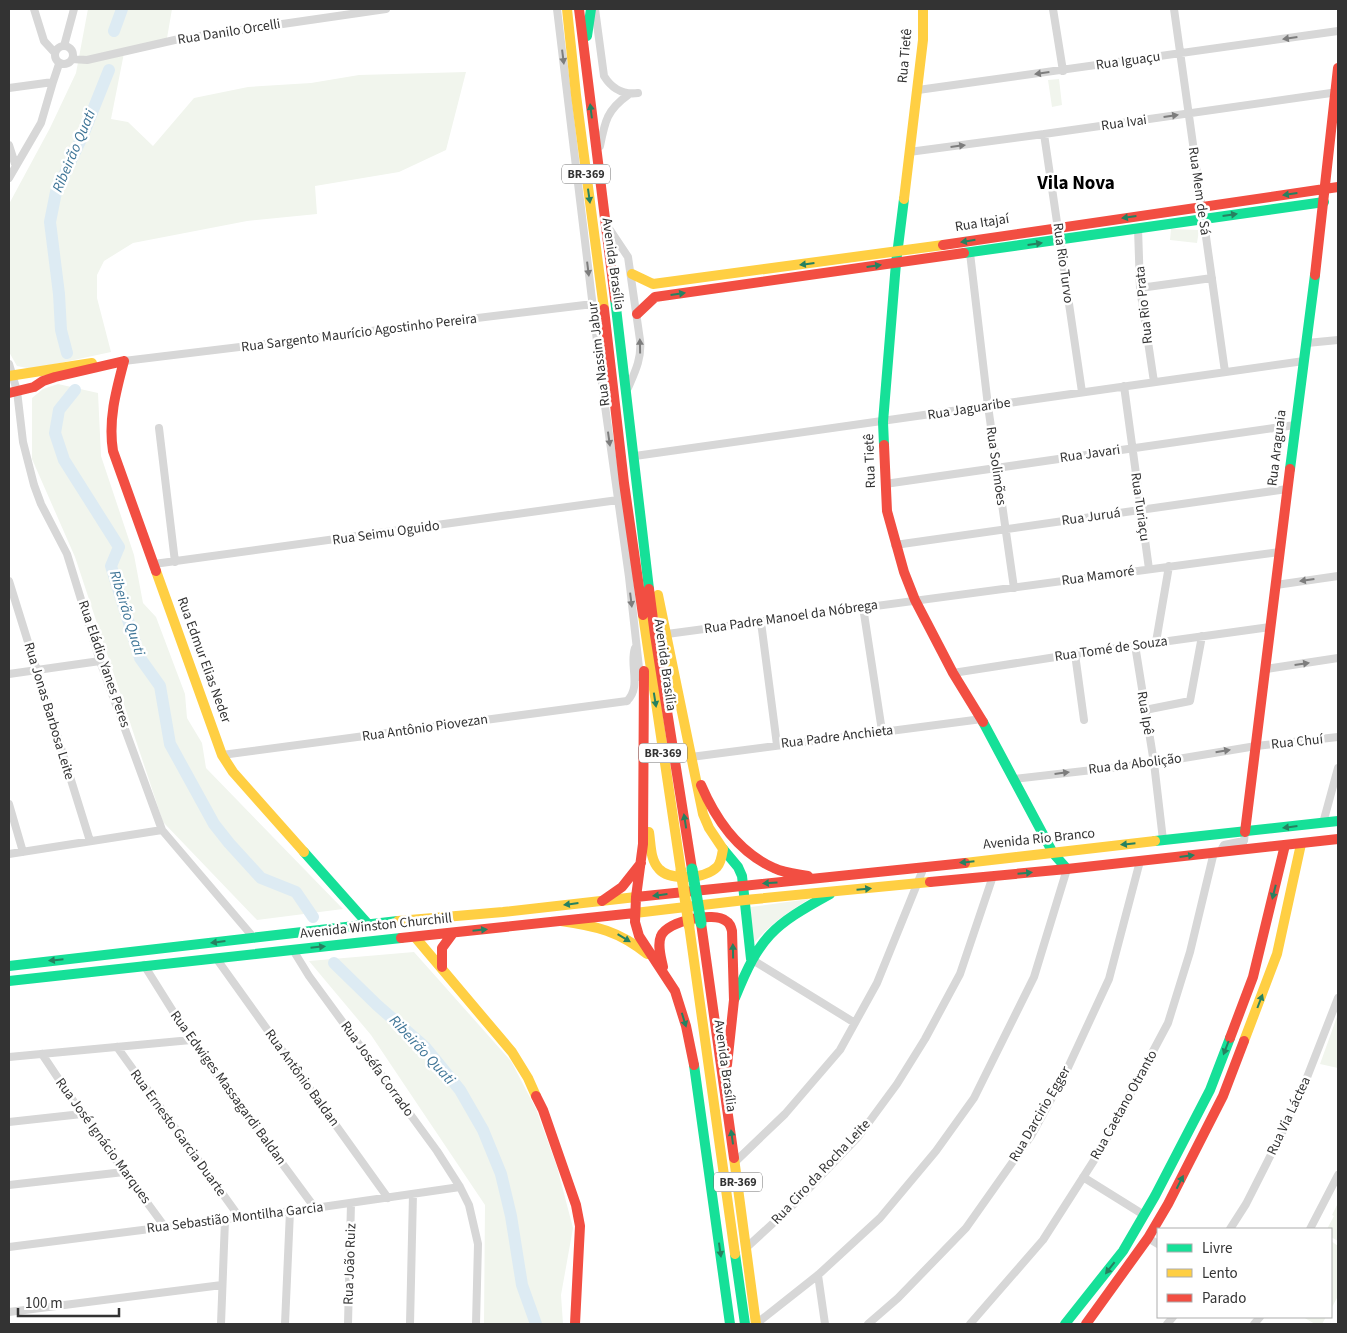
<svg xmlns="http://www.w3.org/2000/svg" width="1347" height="1333" font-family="'Source Sans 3',sans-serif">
<rect width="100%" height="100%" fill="#fff"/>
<path fill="#f1f5ed" d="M 88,9 L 172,9 L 166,44 L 125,48 L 111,119 L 128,122 L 153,146 L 194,98 L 248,87 L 311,83 L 359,75 L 466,72 L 446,150 L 399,172 L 315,186 L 317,214 L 247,221 L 133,243 L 104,261 L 97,275 L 97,298 L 111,352 L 32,369 L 17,366 L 9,352 L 9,204 L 50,128 L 76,73 Z
M 1059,79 L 1062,105 L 1052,107 L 1048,80 Z
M 1171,229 L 1199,230 L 1197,243 L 1170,240 Z
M 58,384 L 98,393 L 101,456 L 134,555 L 143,603 L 156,617 L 185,694 L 187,718 L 202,743 L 206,768 L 343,909 L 257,920 L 163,822 L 75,557 L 32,459 L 32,398 L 43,389 Z
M 809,899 C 787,913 767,926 751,947 L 751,907 Z
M 414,952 L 511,1061 L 536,1109 L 557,1167 L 573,1228 L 561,1295 L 563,1324 L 484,1324 L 485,1205 L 371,1035 L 309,961 Z
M 1338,1014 L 1338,1068 L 1320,1064 Z
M 1338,1203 L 1338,1241 L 1331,1237 L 1331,1229 L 1327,1229 L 1334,1216 L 1332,1215 Z
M 1331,1241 L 1338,1246 L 1338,1296 L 1331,1309 Z
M 1303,1317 L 1326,1317 L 1322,1324 L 1315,1324 Z"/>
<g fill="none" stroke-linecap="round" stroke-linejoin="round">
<path stroke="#ddebf3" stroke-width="12" d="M 114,31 L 122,9
M 67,353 L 61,330 L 59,294 L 50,222 L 56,192 L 83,135 L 109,70
M 75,390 L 59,410 L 55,433 L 64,460 L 119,547 L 111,566 L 140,658 L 160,686 L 170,744 L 214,824 L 229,843 L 261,878 L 296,892 L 313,917
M 334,963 L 377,1005 L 425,1047 L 460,1090 L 483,1130 L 501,1174 L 511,1216 L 522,1285 L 536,1324"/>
<path stroke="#d7d7d7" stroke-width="8" d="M 34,9 L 44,41 L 55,53
M 557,9 L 604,399 L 629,577 L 640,677
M 595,9 L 604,76 C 612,89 623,95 638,93
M 1053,9 L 1063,71
M 1174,9 L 1225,372
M55 55a9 9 0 1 1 18 0a9 9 0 1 1-18 0Z
M 64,46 L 74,9
M 72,59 L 87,60 L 179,39 L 386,9
M 9,88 L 53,82 L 59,64
M 918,90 L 1338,31
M 1044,134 L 1082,392
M 9,145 L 15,164
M 600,146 C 605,121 607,110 628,95
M 909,152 L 1044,134 L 1338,92
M 9,178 L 41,123 L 53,82
M 608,227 L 628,257 L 640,340 C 642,358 635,372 628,388
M 1138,228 L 1140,288 L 1154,382
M 970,253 L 988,406 L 1014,588
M 1140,288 L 1212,278
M 1307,343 L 1338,340
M 124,361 L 593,304
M 9,364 L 17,391 L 23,442 L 34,485 L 41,504 L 67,554 L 100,661 L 162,830 L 253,937
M 1124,386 L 1149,569
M 159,428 L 175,562
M 635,456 L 1304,361
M 885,484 L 1295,425
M 895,545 L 1287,489
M 154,564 L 618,500
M 9,581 L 90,841
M 1276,585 L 1338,576
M 863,607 L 882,731
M 761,622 L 777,745
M 667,634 L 1280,552
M 1156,642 L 1169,566
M 1135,645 L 1154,763 L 1163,840
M 1075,654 L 1084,720
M 1266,669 L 1338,658
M 953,673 L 1075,654 L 1270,627
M 9,674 L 100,661
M 627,701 C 642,686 629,666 635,648
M 1145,710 L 1190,701 L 1202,636
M 222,755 L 627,701
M 691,757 L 982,719
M 1014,779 L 1154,763 L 1256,746 L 1338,737
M 9,804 L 23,852
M 1323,823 L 1338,768
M 1220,852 L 1224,845 L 1244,841 L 1245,832
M 9,854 L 162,830
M 293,950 L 309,976 L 437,1151 L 460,1187 L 469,1205 L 478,1244 L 476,1324
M 216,958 L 388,1198
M 751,959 L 855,1023
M 144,965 L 191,1040 L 315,1208
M 117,1047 L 240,1218
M 42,1054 L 82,1114 L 165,1227
M 9,1057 L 191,1040
M 9,1122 L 82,1114
M 735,1162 L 785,1114 L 840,1050 L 877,983 L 924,867
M 1083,1177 L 1144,1215
M 9,1185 L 124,1172
M 1230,1229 L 1246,1204 L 1297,1103 L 1338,998
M 1310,1229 L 1338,1175
M 1148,1238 L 1158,1244
M 9,1247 L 315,1208 L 460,1187
M 746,1248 L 795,1203 L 858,1137 L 897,1084 L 925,1039 L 960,974 L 993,876
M 818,1275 L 825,1324
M 9,1312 L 222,1285
M 221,1324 L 225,1220
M 285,1324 L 290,1211
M 348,1324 L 351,1203
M 410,1324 L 413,1194
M 756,1324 L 818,1275 L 880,1218 L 936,1151 L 974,1098 L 1034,977 L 1067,869
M 868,1324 L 898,1298 L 966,1228 L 1031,1136 L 1065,1074 L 1109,979 L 1140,861
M 970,1324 L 1043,1240 L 1100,1151 L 1168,1023 L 1190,952 L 1214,852
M 1167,1324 L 1173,1317
M 1254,1324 L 1260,1317"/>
<path stroke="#16e098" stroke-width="10" d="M 587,36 L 591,9
M 964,253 L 1324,202
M 615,299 L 649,589
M 884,445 L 883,422 L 896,263 L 904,199
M 1290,469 L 1315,275
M 983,722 L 1053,853 L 1067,869
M 1155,841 L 1338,821
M 723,849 L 738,867 L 742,876 L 751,959
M 304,852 L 368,924
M 9,966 L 398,921
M 9,981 L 401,938
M 735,998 C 760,936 772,926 830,894
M 694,1065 L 730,1324
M 735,1254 L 745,1324
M 1065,1324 L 1123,1251 L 1155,1196 L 1210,1090 L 1230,1038"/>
<path stroke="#ffcf43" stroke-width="10" d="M 567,9 L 576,95 L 604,309
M 904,199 L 923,40 L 923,9
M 632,274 L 653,284 L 943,245
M 9,376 L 92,363
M 156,571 L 222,755 L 233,772 L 304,852
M 643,615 L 681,871
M 649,832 C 651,844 650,860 659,869 C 670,881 705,879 717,867 C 721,863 722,855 723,849 L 709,828 L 703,814 L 658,595
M 965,863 L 1155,841
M 635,913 L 745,900 L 930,882
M 398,921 L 503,912 L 636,897
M 561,921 C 596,926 619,931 647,954
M 689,925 L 735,1254
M 415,937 L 512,1052 L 528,1078 L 536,1096
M 1244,1041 L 1277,954 L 1301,844
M 734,1158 L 756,1324"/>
<path stroke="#f24e42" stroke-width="10" d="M 579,9 L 615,299
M 943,245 L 1338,187
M 1315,275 L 1338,68
M 604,309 L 624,483 L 643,615
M 637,314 L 655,297 L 964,253
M 124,361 C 116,391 108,420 113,451 L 156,571
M 9,393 L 34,387 L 43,381 L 55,377 L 124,361
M 884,445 L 887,511 L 904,572 L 915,600 L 953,673 L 983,722
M 649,589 L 655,635 L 692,869
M 644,671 L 643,844 L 636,897 L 635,922 L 639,936 L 675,991 L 686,1026 L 694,1065
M 701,785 C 716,820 738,852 774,868 C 784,873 797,874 808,876
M 1245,832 L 1290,469
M 930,882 L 1067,869 L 1338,839
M 636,897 L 965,863
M 602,901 L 622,887 L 641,863
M 701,923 L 734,1158
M 401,938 L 635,913
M 442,967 L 442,948 L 453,933
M 663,967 C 661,957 657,945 661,936 C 667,921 714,911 726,921 C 730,923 731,927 732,931 L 734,1000 L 727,1065
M 1230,1038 L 1253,977 L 1285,845
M 536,1096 L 543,1110 L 576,1205 L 580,1226 L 575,1324
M 1086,1324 L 1148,1238 L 1168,1204 L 1223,1096 L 1244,1041"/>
<path stroke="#16e098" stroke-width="11" d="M 692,869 L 701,923"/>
<path stroke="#ffcf43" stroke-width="11" d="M 681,871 L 689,925"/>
</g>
<defs><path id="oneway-solid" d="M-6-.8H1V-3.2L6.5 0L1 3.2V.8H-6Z" transform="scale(1.25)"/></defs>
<g fill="#7d7d7d">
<use href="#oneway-solid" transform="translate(1290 38) rotate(172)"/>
<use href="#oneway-solid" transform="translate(563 57) rotate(83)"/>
<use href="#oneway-solid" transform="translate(1042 73) rotate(172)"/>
<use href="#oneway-solid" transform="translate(1171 116) rotate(-8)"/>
<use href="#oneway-solid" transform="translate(958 146) rotate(-7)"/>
<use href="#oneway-solid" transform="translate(588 269) rotate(83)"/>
<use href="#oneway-solid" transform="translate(640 346) rotate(-91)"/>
<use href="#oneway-solid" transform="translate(609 439) rotate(82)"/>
<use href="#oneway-solid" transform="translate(1307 580) rotate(172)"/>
<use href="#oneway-solid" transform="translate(631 600) rotate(83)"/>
<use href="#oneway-solid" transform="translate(1302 664) rotate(-8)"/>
<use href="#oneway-solid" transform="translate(1223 751) rotate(-9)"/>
<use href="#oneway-solid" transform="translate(1062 773) rotate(-7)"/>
</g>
<g fill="#268160">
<use href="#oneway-solid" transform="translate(591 111) rotate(-97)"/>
<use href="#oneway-solid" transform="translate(1290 194) rotate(172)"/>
<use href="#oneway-solid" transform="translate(589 196) rotate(82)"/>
<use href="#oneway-solid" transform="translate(1230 215) rotate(-8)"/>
<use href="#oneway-solid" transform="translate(1129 217) rotate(172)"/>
<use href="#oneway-solid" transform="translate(968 241) rotate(171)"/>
<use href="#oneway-solid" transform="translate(1035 244) rotate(-8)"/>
<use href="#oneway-solid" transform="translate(807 264) rotate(173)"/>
<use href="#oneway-solid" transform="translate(874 266) rotate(-8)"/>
<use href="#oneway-solid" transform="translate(678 294) rotate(-8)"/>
<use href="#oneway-solid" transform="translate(655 700) rotate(81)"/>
<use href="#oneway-solid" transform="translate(685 821) rotate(-99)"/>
<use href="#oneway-solid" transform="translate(1290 827) rotate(173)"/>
<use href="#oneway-solid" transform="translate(1128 844) rotate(174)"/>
<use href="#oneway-solid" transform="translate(1187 856) rotate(-7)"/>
<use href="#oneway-solid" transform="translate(967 862) rotate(174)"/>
<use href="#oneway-solid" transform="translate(1025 873) rotate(-5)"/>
<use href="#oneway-solid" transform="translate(770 883) rotate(176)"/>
<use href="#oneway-solid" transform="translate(864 889) rotate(-5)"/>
<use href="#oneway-solid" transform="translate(1274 892) rotate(104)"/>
<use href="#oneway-solid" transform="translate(660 895) rotate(173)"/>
<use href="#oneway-solid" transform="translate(571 904) rotate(173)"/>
<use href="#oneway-solid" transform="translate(480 930) rotate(-6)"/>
<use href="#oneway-solid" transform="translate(624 938) rotate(31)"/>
<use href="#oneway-solid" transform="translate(218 942) rotate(173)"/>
<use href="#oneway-solid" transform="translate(318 947) rotate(-6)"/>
<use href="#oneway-solid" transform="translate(733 951) rotate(-91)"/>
<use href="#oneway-solid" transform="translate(56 960) rotate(174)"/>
<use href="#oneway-solid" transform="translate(1260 1001) rotate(-69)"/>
<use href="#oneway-solid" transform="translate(684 1020) rotate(73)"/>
<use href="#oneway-solid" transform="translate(1226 1048) rotate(111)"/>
<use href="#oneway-solid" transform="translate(732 1137) rotate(-98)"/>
<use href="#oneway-solid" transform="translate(1180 1182) rotate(-63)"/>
<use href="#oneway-solid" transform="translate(720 1250) rotate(82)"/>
<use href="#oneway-solid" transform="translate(1110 1268) rotate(128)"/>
</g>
<g text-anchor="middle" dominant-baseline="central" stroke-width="5" stroke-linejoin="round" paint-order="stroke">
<g fill="#fff" stroke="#707070" stroke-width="1">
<rect x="562" y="164.5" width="48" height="19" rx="4"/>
<rect x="639" y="743.5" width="48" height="19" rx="4"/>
<rect x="714" y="1172.5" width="48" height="19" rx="4"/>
</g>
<g font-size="12" font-weight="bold" fill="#333">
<text x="586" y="174">BR-369</text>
<text x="663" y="753">BR-369</text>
<text x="738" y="1182">BR-369</text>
</g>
<g font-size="14" fill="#333" stroke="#fff">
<text transform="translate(229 32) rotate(-9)">Rua Danilo Orcelli</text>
<text transform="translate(905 56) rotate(-85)">Rua Tietê</text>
<text transform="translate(1128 61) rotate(-8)">Rua Iguaçu</text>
<text transform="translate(1124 123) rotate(-8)">Rua Ivai</text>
<text transform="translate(1199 191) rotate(82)">Rua Mem de Sá</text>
<text transform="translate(982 223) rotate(-9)">Rua Itajaí</text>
<text transform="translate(1063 263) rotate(82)">Rua Rio Turvo</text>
<text transform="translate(613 264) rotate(82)">Avenida Brasília</text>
<text transform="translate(1144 305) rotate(-96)">Rua Rio Prata</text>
<text transform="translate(359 333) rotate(-7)">Rua Sargento Maurício Agostinho Pereira</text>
<text transform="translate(599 354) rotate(-97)">Rua Nassim Jabur</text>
<text transform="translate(969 409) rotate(-9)">Rua Jaguaribe</text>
<text transform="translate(1277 448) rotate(-83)">Rua Araguaia</text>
<text transform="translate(1090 454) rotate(-8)">Rua Javari</text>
<text transform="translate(870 461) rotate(-92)">Rua Tietê</text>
<text transform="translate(996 466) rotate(82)">Rua Solimões</text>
<text transform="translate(1140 507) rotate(82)">Rua Turiaçu</text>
<text transform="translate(1091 517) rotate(-8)">Rua Juruá</text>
<text transform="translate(386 533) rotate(-8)">Rua Seimu Oguido</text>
<text transform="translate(1098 576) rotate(-8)">Rua Mamoré</text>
<text transform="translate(791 617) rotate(-8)">Rua Padre Manoel da Nóbrega</text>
<text transform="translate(1111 649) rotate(-8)">Rua Tomé de Souza</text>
<text transform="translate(204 660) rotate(70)">Rua Edmur Elias Neder</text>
<text transform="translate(104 664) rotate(71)">Rua Eládio Yanes Peres</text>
<text transform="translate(665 665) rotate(82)">Avenida Brasília</text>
<text transform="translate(49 711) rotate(73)">Rua Jonas Barbosa Leite</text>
<text transform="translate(1145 713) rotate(81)">Rua Ipê</text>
<text transform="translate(425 728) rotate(-8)">Rua Antônio Piovezan</text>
<text transform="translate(837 737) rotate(-7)">Rua Padre Anchieta</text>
<text transform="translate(1297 742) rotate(-6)">Rua Chuí</text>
<text transform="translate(1135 764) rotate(-7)">Rua da Abolição</text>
<text transform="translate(1039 839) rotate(-6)">Avenida Rio Branco</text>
<text transform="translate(376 926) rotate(-6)">Avenida Winston Churchill</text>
<text transform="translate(725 1066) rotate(82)">Avenida Brasília</text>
<text transform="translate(377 1069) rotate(54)">Rua Joséfa Corrado</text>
<text transform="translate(302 1078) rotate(54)">Rua Antônio Baldan</text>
<text transform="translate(228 1088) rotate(54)">Rua Edwiges Massagardi Baldan</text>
<text transform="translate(1124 1105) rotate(-61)">Rua Caetano Otranto</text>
<text transform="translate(1040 1114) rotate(-60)">Rua Darcirio Egger</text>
<text transform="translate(1289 1116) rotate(-65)">Rua Via Láctea</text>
<text transform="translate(178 1133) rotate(54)">Rua Ernesto Garcia Duarte</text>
<text transform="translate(103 1141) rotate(54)">Rua José Ignácio Marques</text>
<text transform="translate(821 1172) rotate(-47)">Rua Ciro da Rocha Leite</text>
<text transform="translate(235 1218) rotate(-7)">Rua Sebastião Montilha Garcia</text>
<text transform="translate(350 1264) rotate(-88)">Rua João Ruiz</text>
</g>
<g font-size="15" font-style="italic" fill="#3f7597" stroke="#fff">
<text transform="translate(74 151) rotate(-67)">Ribeirão Quati</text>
<text transform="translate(127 613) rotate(73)">Ribeirão Quati</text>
<text transform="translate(422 1050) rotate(47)">Ribeirão Quati</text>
</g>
<g font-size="19" font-weight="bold" fill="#000" stroke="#fff">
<text x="1076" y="183">Vila Nova</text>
</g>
</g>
<rect width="1347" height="1333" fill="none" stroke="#333333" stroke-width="20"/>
<rect x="1157" y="1228" width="175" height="90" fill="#ffffff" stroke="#adadad"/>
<rect x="1167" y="1244" width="25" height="8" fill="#16e098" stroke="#adadad"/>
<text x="1202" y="1253" font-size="15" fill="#333333">Livre</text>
<rect x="1167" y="1269" width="25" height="8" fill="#ffcf43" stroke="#adadad"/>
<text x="1202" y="1278" font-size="15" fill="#333333">Lento</text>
<rect x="1167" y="1294" width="25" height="8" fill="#f24e42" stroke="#adadad"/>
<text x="1202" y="1303" font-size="15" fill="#333333">Parado</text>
<path d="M18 1308v8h101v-8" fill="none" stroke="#333333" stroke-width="2.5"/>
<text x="25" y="1308" font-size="15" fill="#333333" stroke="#ffffff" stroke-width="4" paint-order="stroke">100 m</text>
</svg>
